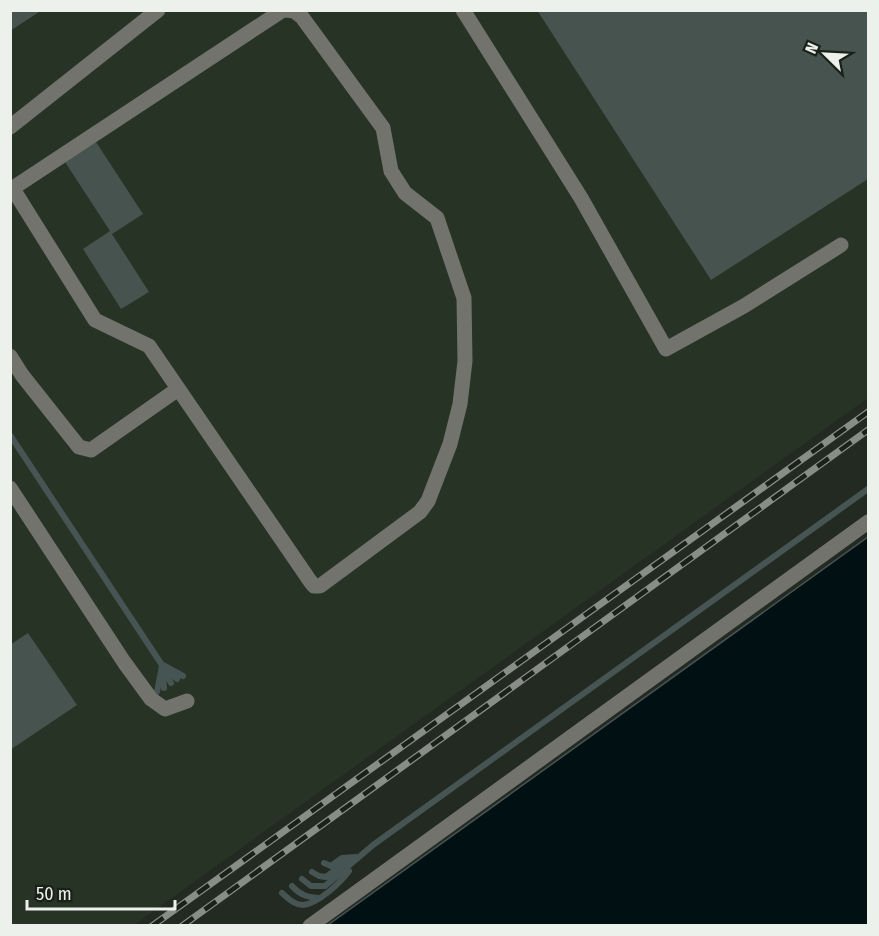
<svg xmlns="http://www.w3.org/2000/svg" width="879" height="936" font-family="'Fira Sans Condensed',sans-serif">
<rect width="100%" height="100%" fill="#232a22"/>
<path fill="#273325" d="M 10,11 L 868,11 L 868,398 L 134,925 L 11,925 Z"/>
<path fill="#001013" stroke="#475454" stroke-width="1.5" d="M 868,537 L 868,925 L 328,925 Z"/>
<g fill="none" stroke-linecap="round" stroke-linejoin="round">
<path stroke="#475454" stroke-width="6" d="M 10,435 L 162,665 L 171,683
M 163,665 L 183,676
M 167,670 L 177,679
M 163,675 L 164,688
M 157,692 L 162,666
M 324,863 L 331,866 L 342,858 L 356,857
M 312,872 L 319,876 L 326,877 L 342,865 L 353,860
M 302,879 L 311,886 L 325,886 L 373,845 L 868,489
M 292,886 C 300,895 307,897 318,898
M 282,893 C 288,898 294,905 303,905 C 318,904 341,882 349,871"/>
</g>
<path fill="#46534f" d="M 10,10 L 42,10 L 10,31 Z
M 537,10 L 868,10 L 868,179 L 711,280 Z
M 96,142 L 143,214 L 112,234 L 149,292 L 121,309 L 83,249 L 110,231 L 65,162 Z
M 28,633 L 77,705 L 10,750 L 10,645 Z"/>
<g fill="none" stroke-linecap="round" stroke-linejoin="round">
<path stroke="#73736e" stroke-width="15" d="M 463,10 L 581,198 L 666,349 L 744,306 L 841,245
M 10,127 L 158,10
M 13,189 L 95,320 L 149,346 L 310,581 L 314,586 L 320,586 L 420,512 L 428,501 L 450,444 L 460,404 L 465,361 L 464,298 L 437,218 L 405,193 L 391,171 L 383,128 L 302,17 L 294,11 L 286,10
M 10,190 L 283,10
M 10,356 L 22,375 L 79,447 L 91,450 L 178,389
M 10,488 L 124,662 L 151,699 L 165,709 L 187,701
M 310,926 L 868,522"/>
<defs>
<path id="rail" d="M 152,926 L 868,412
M 182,926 L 868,430"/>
</defs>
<use href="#rail" stroke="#888e87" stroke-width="7"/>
<use href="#rail" stroke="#1a2118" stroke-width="4.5" stroke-dasharray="14" stroke-linecap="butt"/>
</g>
<rect width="879" height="936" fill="none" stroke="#ecf1ec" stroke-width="24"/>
<g transform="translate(825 54) rotate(294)" stroke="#1a2118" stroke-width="4.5" paint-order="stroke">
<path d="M0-4.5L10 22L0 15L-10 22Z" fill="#ecf1ec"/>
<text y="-9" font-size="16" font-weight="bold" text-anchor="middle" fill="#ecf1ec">N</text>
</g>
<path d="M27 900v9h148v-9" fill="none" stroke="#ecf1ec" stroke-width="3"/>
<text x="36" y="900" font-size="18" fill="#ecf1ec" stroke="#1a2118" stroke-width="4.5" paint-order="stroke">50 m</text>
</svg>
